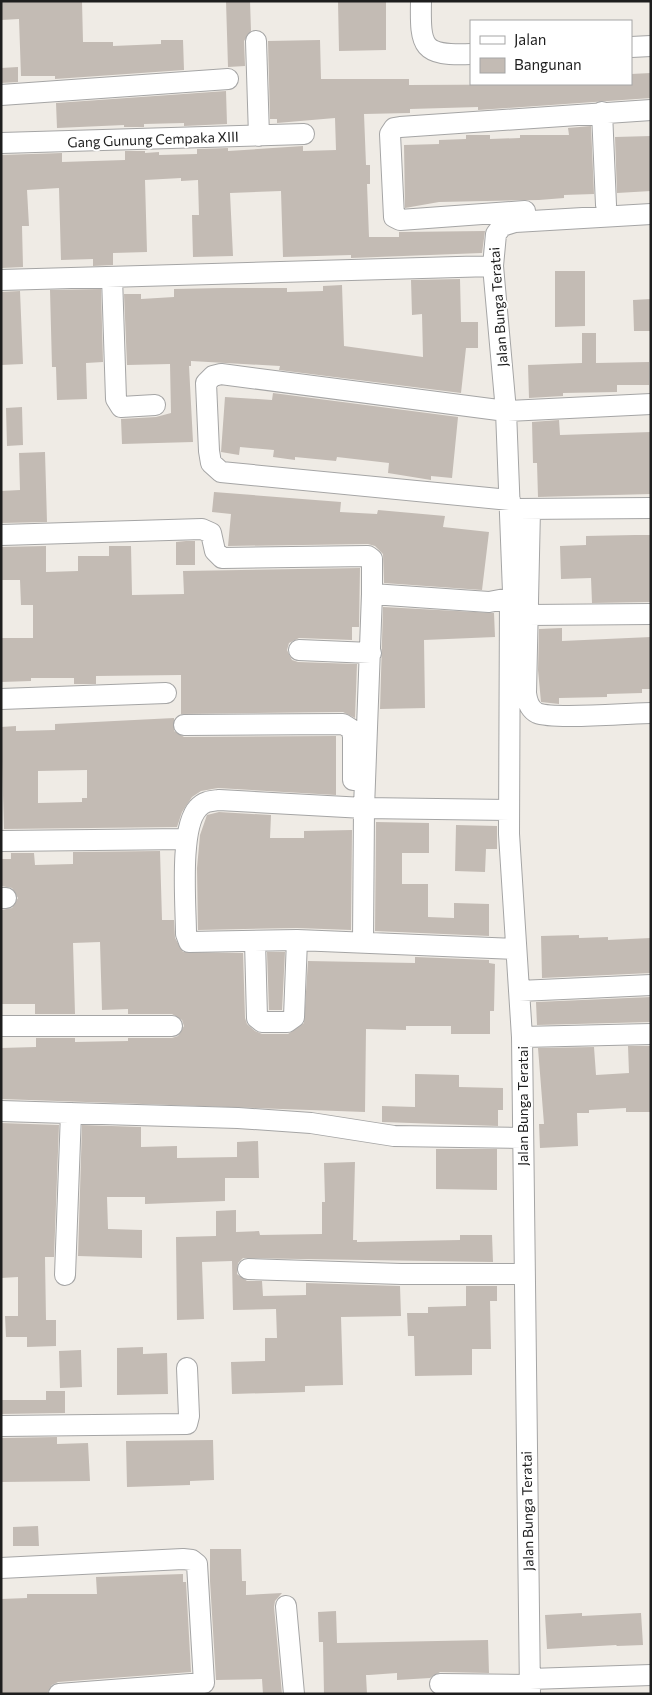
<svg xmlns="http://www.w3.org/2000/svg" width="652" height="1695" font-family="Commissioner,sans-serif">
<rect width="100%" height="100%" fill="#efebe5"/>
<path fill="#c3bbb4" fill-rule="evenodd" d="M 1,1 L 82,1 L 83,42 L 113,42 L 113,46 L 161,44 L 161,40 L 183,40 L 184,70 L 55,79 L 55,76 L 21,76 L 19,19 L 1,20 Z
M 226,1 L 250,1 L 251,31 L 244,41 L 245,66 L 228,67 Z
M 338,1 L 386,1 L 386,50 L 339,51 Z
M 320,40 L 321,79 L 409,79 L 409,85 L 631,84 L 631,74 L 651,73 L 651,98 L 478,110 L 478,107 L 410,109 L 410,113 L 364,114 L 366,165 L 370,165 L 370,184 L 367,184 L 369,237 L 399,237 L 399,232 L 485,231 L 482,253 L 351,258 L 351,255 L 283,257 L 281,191 L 230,193 L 233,256 L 193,257 L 192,215 L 199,215 L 198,180 L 181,181 L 181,178 L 145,180 L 147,252 L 113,253 L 113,265 L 93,266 L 93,259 L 61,260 L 59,188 L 27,190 L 29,226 L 22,226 L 23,267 L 2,268 L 1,155 L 62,153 L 62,162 L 125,160 L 125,151 L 145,151 L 145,153 L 159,152 L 159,155 L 197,154 L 197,149 L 228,148 L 228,151 L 303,146 L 303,151 L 336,150 L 335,118 L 277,123 L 277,119 L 270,119 L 268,41 Z
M 18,67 L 18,82 L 1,83 L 1,68 Z
M 226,91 L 227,124 L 184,126 L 184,123 L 144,124 L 144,127 L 124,127 L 124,125 L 57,128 L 56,103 Z
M 591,126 L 594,194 L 564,195 L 564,198 L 539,200 L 439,202 L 405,208 L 404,145 L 439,144 L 439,140 L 466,139 L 466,135 L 490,135 L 490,139 L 520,138 L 520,135 L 569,135 L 568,128 Z
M 651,136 L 651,191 L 617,193 L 615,137 Z
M 555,271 L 585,271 L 585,326 L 555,327 Z
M 460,279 L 461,322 L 478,322 L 478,348 L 466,348 L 461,393 L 279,370 L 280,366 L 191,361 L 191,366 L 189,366 L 193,442 L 122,444 L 121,419 L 156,417 L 171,413 L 170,364 L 127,365 L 124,294 L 141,294 L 141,299 L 174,297 L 174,289 L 223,288 L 287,288 L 287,292 L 323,291 L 323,286 L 342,285 L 344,346 L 423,357 L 422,314 L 412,315 L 411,280 Z
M 101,289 L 103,362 L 86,363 L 87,399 L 57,400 L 56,367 L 52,367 L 50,290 Z
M 20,291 L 23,364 L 1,365 L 1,292 Z
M 651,299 L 651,331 L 634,331 L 633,300 Z
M 582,333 L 596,333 L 596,363 L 649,362 L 649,385 L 617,385 L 617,392 L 563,393 L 563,396 L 529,398 L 528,365 L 582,363 Z
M 273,393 L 458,417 L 452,478 L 431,476 L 431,480 L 388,473 L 389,463 L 337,457 L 336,461 L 295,457 L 295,460 L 273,457 L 274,450 L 240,447 L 239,455 L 221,452 L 225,397 L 272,400 Z
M 22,407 L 23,445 L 7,446 L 6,408 Z
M 559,420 L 560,435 L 651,432 L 651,494 L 538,497 L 537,463 L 533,463 L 532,422 Z
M 45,452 L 47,522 L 1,523 L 1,491 L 20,490 L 19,453 Z
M 214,492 L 341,502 L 340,512 L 377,514 L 378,510 L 445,516 L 443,527 L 489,532 L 482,590 L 384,583 L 383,554 L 375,546 L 368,544 L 228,546 L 231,514 L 212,512 Z
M 635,535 L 651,535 L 651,602 L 592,603 L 591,578 L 561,579 L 560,546 L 586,545 L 586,536 Z
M 186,541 L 195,541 L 195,565 L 176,565 L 176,542 Z
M 46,546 L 46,572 L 78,571 L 78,556 L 109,556 L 109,546 L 131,546 L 132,595 L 184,594 L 183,571 L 360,568 L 359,627 L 352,627 L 352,640 L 299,638 L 289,643 L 287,650 L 292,660 L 298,662 L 357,664 L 355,718 L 343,712 L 181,714 L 181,675 L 96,676 L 96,684 L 74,684 L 74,678 L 31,678 L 31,681 L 1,682 L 1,638 L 33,638 L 33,605 L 21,605 L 20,580 L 1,580 L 1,547 Z
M 383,607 L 494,613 L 495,637 L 424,640 L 425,708 L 380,709 Z
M 562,628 L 562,641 L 651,637 L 651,689 L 642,689 L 642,693 L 607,694 L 607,697 L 559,698 L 559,704 L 541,702 L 538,670 L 539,629 Z
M 174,718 L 174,731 L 184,737 L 336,736 L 336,795 L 218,788 L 201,791 L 192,797 L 182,812 L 177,827 L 4,829 L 1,727 L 16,726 L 16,731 L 55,730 L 55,724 ZM 87,770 L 87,798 L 82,798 L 82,802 L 38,803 L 38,771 Z
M 219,812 L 271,815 L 270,838 L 304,838 L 304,831 L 352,830 L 351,930 L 297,928 L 198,930 L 197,868 L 200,835 L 207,815 Z
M 376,822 L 429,823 L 429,853 L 402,853 L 402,884 L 428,884 L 428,917 L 454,918 L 454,903 L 489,904 L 489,936 L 375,931 Z
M 456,825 L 497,826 L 497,849 L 486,849 L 485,872 L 455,871 Z
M 160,851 L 162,920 L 174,920 L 175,938 L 183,952 L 243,953 L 245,1018 L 247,1024 L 255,1031 L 262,1034 L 288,1034 L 304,1023 L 308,961 L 415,963 L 415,957 L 489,960 L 489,963 L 495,964 L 494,1011 L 490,1011 L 490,1034 L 451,1034 L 451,1026 L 406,1026 L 406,1030 L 366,1029 L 365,1112 L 1,1099 L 1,1048 L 36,1047 L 36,1038 L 75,1038 L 75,1042 L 128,1041 L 128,1038 L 172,1038 L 178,1036 L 184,1026 L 182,1020 L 172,1014 L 128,1014 L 128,1009 L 102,1010 L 100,942 L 73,943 L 75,1014 L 35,1014 L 35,1004 L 1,1004 L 1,910 L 12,908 L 18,898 L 12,888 L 1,886 L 1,859 L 11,859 L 11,853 L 34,853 L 35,865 L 73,864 L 73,852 Z
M 579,935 L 579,938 L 608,937 L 608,940 L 651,938 L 651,973 L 542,978 L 541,936 Z
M 267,952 L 285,952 L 282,1010 L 269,1010 Z
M 651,997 L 651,1022 L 537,1025 L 536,1002 Z
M 628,1046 L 651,1046 L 651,1112 L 626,1112 L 626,1108 L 589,1110 L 589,1113 L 577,1113 L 578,1146 L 540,1148 L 539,1124 L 544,1124 L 538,1048 L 594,1047 L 596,1075 L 629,1073 Z
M 415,1074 L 459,1075 L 459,1087 L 503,1088 L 503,1110 L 498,1110 L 498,1126 L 382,1122 L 382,1106 L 415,1107 Z
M 1,1123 L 59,1125 L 54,1257 L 45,1257 L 46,1320 L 56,1320 L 56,1346 L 27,1347 L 27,1337 L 6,1337 L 5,1316 L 18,1316 L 18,1277 L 1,1278 Z
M 82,1125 L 141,1127 L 141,1147 L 177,1146 L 177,1158 L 237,1157 L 237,1142 L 258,1141 L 259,1178 L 225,1178 L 225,1201 L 145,1204 L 145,1197 L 107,1197 L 108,1229 L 142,1230 L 142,1258 L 78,1256 Z
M 436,1149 L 497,1149 L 497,1190 L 436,1189 Z
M 355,1162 L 353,1240 L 357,1240 L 357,1242 L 460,1240 L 460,1235 L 492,1235 L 493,1262 L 243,1258 L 238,1263 L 237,1274 L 247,1281 L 262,1281 L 263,1296 L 306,1295 L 306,1283 L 400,1286 L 401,1316 L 341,1317 L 343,1385 L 305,1386 L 305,1392 L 232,1394 L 231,1362 L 265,1361 L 265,1338 L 277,1338 L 276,1309 L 233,1310 L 232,1261 L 202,1262 L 204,1319 L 177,1320 L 176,1237 L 216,1236 L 216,1211 L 236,1210 L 236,1232 L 259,1231 L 260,1235 L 322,1234 L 322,1202 L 325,1202 L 324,1163 Z
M 466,1286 L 497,1286 L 497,1301 L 490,1301 L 491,1349 L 472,1349 L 472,1375 L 415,1376 L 414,1336 L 408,1336 L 407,1313 L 428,1313 L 428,1307 L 466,1306 Z
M 143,1347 L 143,1354 L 167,1353 L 168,1394 L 117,1395 L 117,1348 Z
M 81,1350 L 82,1387 L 60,1388 L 59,1351 Z
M 46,1391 L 65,1391 L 65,1413 L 1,1414 L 1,1400 L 46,1400 Z
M 57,1437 L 57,1444 L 88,1443 L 90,1481 L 1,1482 L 1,1438 Z
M 213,1440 L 214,1480 L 190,1481 L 190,1485 L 127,1487 L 126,1441 Z
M 38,1526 L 39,1546 L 13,1546 L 13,1527 Z
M 210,1549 L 241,1549 L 242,1581 L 246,1581 L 246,1595 L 282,1593 L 275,1601 L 274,1607 L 282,1694 L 263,1694 L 262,1679 L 216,1680 L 210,1581 Z
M 183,1574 L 183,1582 L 186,1582 L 191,1672 L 58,1682 L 52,1685 L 47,1694 L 1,1694 L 1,1599 L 27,1598 L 27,1594 L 97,1594 L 96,1577 Z
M 336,1611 L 337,1643 L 488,1640 L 489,1673 L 440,1672 L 430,1678 L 397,1680 L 397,1673 L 369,1675 L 366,1675 L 367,1694 L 324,1694 L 323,1642 L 319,1642 L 318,1612 Z
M 582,1613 L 582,1616 L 641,1613 L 643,1645 L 617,1646 L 616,1645 L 547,1649 L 545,1615 Z"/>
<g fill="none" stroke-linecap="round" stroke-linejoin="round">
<defs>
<path id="minor" d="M 421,1 C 420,48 422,56 471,54
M 256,41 L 259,136
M 631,47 L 651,46
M 1,95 L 228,79
M 602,112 L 606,205
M 1,143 L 304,134
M 525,211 L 400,220 L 394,217 L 390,134 L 394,128 L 400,127 L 651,110
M 112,277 L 116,399 L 121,407 L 155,405
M 1,280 L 493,266
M 510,500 L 221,472 L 211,463 L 209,451 L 206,383 L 213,376 L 221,374 L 506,411 L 651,404
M 518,509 L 651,508
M 530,509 L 526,693 C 527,701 529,709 537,713 C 555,720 627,713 651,713
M 1,535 L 202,529 L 211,533 L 215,551 L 222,558 L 368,556 L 372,559 L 372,594
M 510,598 L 509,834 L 522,1037 L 530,1694
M 528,615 L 651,614
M 299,650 L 371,653
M 1,699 L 166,693
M 184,725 L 343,724 L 351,729 L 353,736 L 353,780
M 509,810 L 364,808 L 219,800 C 211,801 204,801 198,808 C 179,828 186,906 186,934 L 189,942 L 297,940 L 516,949
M 1,841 L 186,839
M 1,898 L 6,898
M 255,941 L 257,1018 L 262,1022 L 287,1022 L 294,1017 L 297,940
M 363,942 L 364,808 L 372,594 L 489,602 L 510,598 L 513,592 L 506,411 L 493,266 L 496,234 L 502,226 L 515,222 L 651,214
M 519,991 L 651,985
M 1,1026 L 172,1026
M 522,1037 L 651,1034
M 1,1111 L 238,1118 L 311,1123 L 394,1136 L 522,1138
M 248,1269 L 401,1274 L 524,1274
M 65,1275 L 71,1113
M 1,1426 L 187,1424 L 189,1416 L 187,1368
M 1,1568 L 183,1559 L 192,1560 L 197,1564 L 204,1683 L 59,1694
M 286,1606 L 294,1694
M 530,1679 L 651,1675
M 440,1684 L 530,1685"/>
</defs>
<use href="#minor" stroke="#a5a5a5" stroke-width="22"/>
<use href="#minor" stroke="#fff" stroke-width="20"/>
</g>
<g text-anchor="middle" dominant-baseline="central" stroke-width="4" stroke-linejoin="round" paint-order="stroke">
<g font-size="14" fill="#1e1e1e" stroke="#fff">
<text transform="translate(153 139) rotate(-2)">Gang Gunung Cempaka XIII</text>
<text transform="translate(498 307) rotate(-94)">Jalan Bunga Teratai</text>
<text transform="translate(522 1106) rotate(-90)">Jalan Bunga Teratai</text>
<text transform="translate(527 1511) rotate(-91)">Jalan Bunga Teratai</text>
</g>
</g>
<rect width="652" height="1695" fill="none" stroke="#1e1e1e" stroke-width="5"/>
<rect x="470" y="20" width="162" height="65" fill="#ffffff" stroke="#a5a5a5"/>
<rect x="480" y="36" width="25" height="8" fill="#ffffff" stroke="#a5a5a5"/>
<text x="514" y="45" font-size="15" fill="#1e1e1e">Jalan</text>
<rect x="480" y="58" width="25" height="15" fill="#c3bbb4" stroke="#a5a5a5"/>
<text x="514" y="70" font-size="15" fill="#1e1e1e">Bangunan</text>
</svg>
